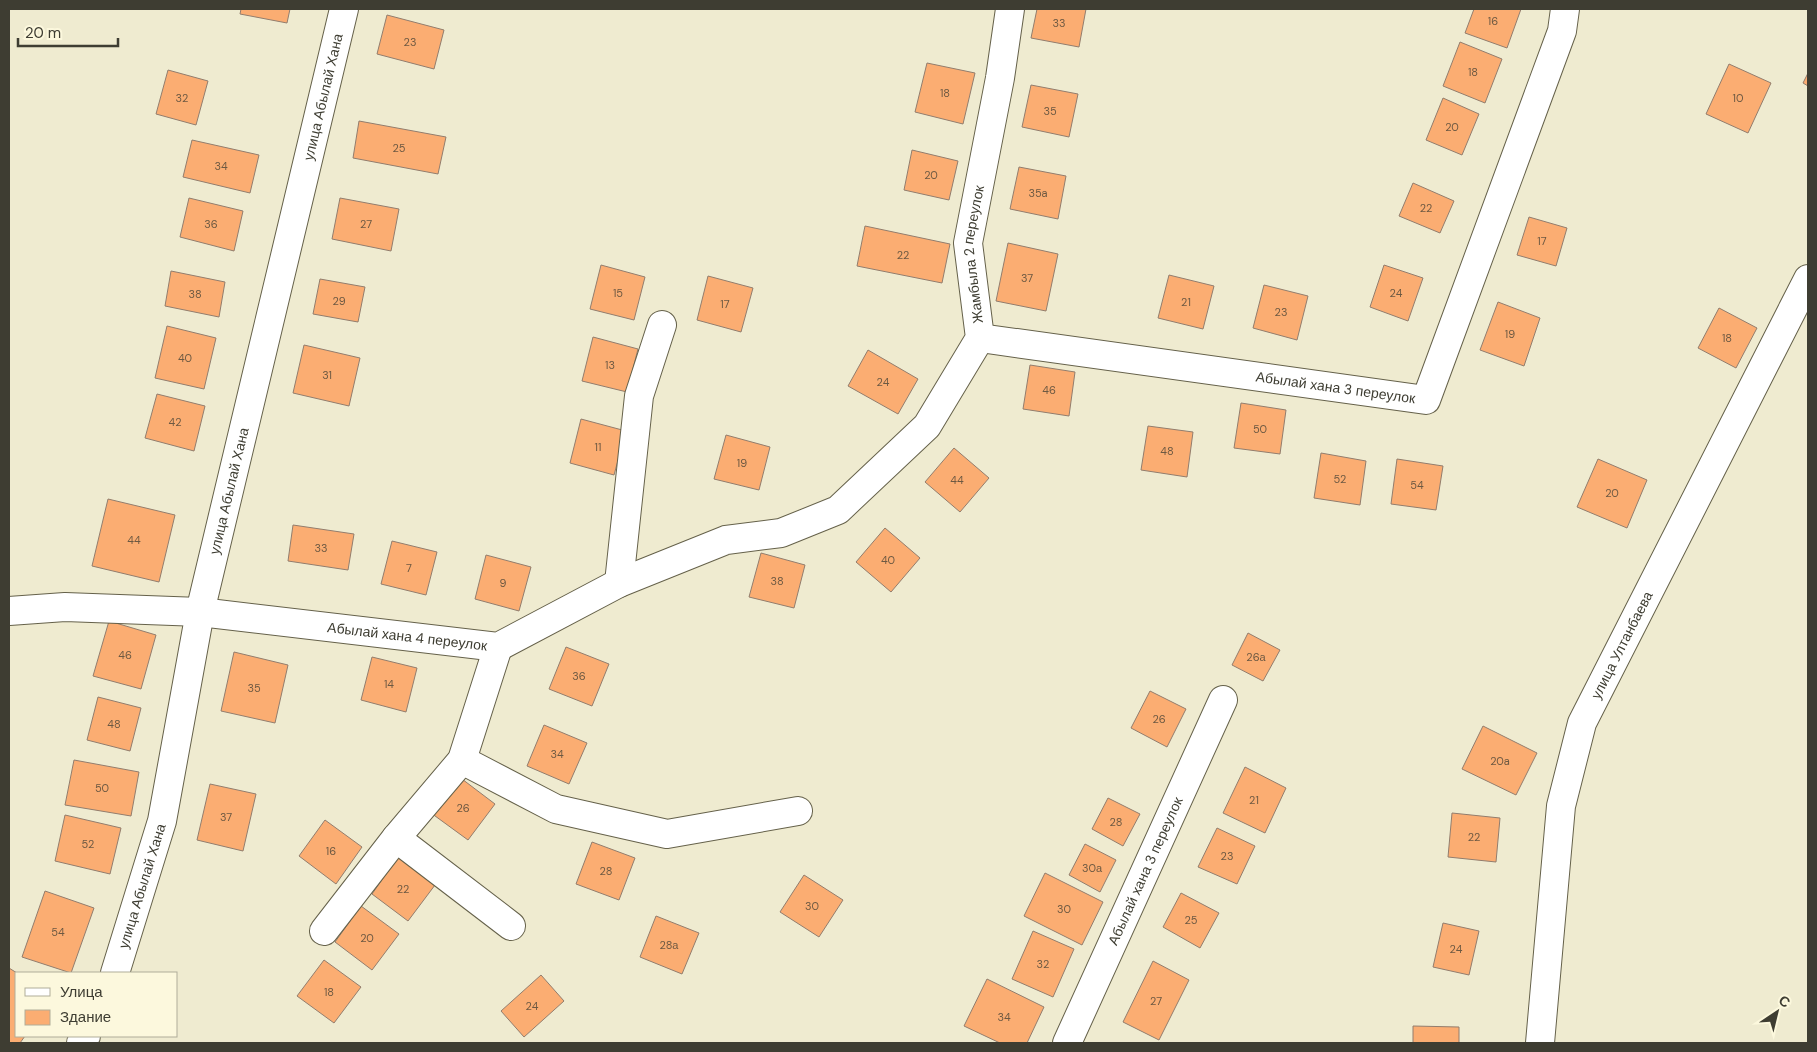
<svg xmlns="http://www.w3.org/2000/svg" width="1817" height="1052" font-family="'DM Sans',sans-serif">
<rect width="100%" height="100%" fill="#efebd0"/>
<path fill="#fbad72" stroke="#927d6d" d="M 241,9 L 290,9 L 287,23 L 240,14 Z
M 1037,9 L 1086,9 L 1079,47 L 1031,38 Z
M 1474,9 L 1521,9 L 1507,48 L 1465,33 Z
M 387,15 L 444,30 L 434,69 L 377,54 Z
M 1460,42 L 1502,59 L 1485,103 L 1443,86 Z
M 927,63 L 975,73 L 963,124 L 915,112 Z
M 1729,64 L 1771,83 L 1748,133 L 1706,114 Z
M 168,70 L 208,81 L 196,125 L 156,114 Z
M 1808,73 L 1808,86 L 1803,83 Z
M 1031,85 L 1078,94 L 1069,137 L 1022,127 Z
M 1443,98 L 1479,114 L 1462,155 L 1426,140 Z
M 359,121 L 446,137 L 438,174 L 353,158 Z
M 192,140 L 259,155 L 250,193 L 183,177 Z
M 912,150 L 958,161 L 949,200 L 904,190 Z
M 1019,167 L 1066,176 L 1058,219 L 1010,209 Z
M 1413,183 L 1454,201 L 1440,233 L 1399,216 Z
M 189,198 L 243,211 L 234,251 L 180,237 Z
M 340,198 L 399,209 L 391,251 L 332,239 Z
M 1529,217 L 1567,228 L 1556,266 L 1517,255 Z
M 865,226 L 950,244 L 942,283 L 857,266 Z
M 1008,243 L 1058,254 L 1046,311 L 996,301 Z
M 601,265 L 645,277 L 634,320 L 590,309 Z
M 1384,265 L 1423,278 L 1408,321 L 1370,307 Z
M 171,271 L 225,282 L 219,317 L 165,306 Z
M 1169,275 L 1214,286 L 1203,329 L 1158,318 Z
M 708,276 L 753,288 L 741,332 L 697,320 Z
M 320,279 L 365,287 L 358,322 L 313,314 Z
M 1264,285 L 1308,296 L 1297,340 L 1253,328 Z
M 1498,302 L 1540,318 L 1524,366 L 1480,350 Z
M 1719,308 L 1757,328 L 1736,368 L 1698,348 Z
M 167,326 L 216,338 L 204,389 L 155,378 Z
M 593,337 L 638,349 L 627,392 L 582,381 Z
M 304,345 L 360,358 L 349,406 L 293,393 Z
M 868,350 L 918,379 L 898,414 L 848,386 Z
M 1030,365 L 1075,372 L 1069,416 L 1023,409 Z
M 157,394 L 205,406 L 194,451 L 145,438 Z
M 1241,403 L 1286,410 L 1280,454 L 1234,448 Z
M 581,419 L 626,431 L 614,475 L 570,463 Z
M 1148,426 L 1193,432 L 1187,477 L 1141,470 Z
M 726,435 L 770,447 L 759,490 L 714,479 Z
M 954,448 L 989,478 L 960,512 L 925,482 Z
M 1321,453 L 1366,461 L 1360,505 L 1314,498 Z
M 1397,459 L 1443,466 L 1436,510 L 1391,504 Z
M 1598,459 L 1647,480 L 1627,528 L 1577,507 Z
M 108,499 L 175,515 L 159,582 L 92,566 Z
M 293,525 L 354,534 L 348,570 L 288,561 Z
M 885,528 L 920,558 L 891,592 L 856,562 Z
M 392,541 L 437,552 L 426,595 L 381,584 Z
M 761,553 L 805,565 L 794,608 L 749,597 Z
M 486,555 L 531,567 L 519,611 L 475,599 Z
M 109,621 L 156,635 L 141,689 L 93,676 Z
M 1248,633 L 1280,650 L 1263,681 L 1232,665 Z
M 566,647 L 609,664 L 592,706 L 549,689 Z
M 234,652 L 288,665 L 275,723 L 221,711 Z
M 372,657 L 417,668 L 406,712 L 361,700 Z
M 1150,691 L 1186,709 L 1167,747 L 1131,728 Z
M 98,697 L 141,708 L 130,751 L 87,740 Z
M 544,725 L 587,743 L 569,784 L 527,766 Z
M 1483,726 L 1537,753 L 1516,795 L 1462,769 Z
M 74,760 L 139,772 L 131,816 L 65,805 Z
M 1245,767 L 1286,788 L 1265,833 L 1223,813 Z
M 458,776 L 495,804 L 468,840 L 431,813 Z
M 210,784 L 256,794 L 243,851 L 197,840 Z
M 1108,798 L 1140,814 L 1123,846 L 1092,829 Z
M 1452,813 L 1500,818 L 1496,862 L 1448,857 Z
M 65,815 L 121,828 L 110,874 L 55,861 Z
M 325,820 L 362,847 L 336,884 L 299,856 Z
M 1217,828 L 1255,846 L 1237,884 L 1198,867 Z
M 592,842 L 635,858 L 619,900 L 576,884 Z
M 1085,844 L 1116,860 L 1100,892 L 1069,875 Z
M 398,857 L 435,885 L 408,921 L 372,894 Z
M 1045,873 L 1103,902 L 1082,945 L 1024,916 Z
M 804,875 L 843,900 L 819,937 L 780,912 Z
M 45,891 L 94,908 L 71,973 L 22,957 Z
M 1181,893 L 1219,913 L 1200,948 L 1163,927 Z
M 361,906 L 399,934 L 372,970 L 335,942 Z
M 656,916 L 699,933 L 682,974 L 640,957 Z
M 1443,923 L 1479,931 L 1469,975 L 1433,967 Z
M 1033,931 L 1074,949 L 1053,997 L 1012,979 Z
M 324,960 L 361,987 L 334,1023 L 297,996 Z
M 1153,961 L 1189,980 L 1159,1040 L 1123,1022 Z
M 9,968 L 17,973 L 16,1036 L 25,1036 L 20,1043 L 9,1043 Z
M 541,975 L 564,1001 L 524,1037 L 501,1011 Z
M 987,979 L 1044,1007 L 1027,1043 L 1000,1043 L 964,1026 Z
M 1413,1026 L 1459,1027 L 1459,1043 L 1413,1043 Z"/>
<g fill="none" stroke-linecap="round" stroke-linejoin="round">
<defs>
<g id="minor">
<path id="s1" d="M 980,338 L 1426,400 L 1562,31 L 1565,9"/>
<path d="M 619,583 L 639,396 L 662,325"/>
<path id="s2" d="M 9,611 L 65,607 L 200,612 L 498,647 L 619,583 L 726,540 L 781,533 L 838,510 L 927,426 L 980,338 L 968,243 L 1000,78 L 1010,9"/>
<path d="M 462,760 L 556,809 L 667,834 L 798,811"/>
<path d="M 396,838 L 511,926"/>
<path d="M 324,931 L 396,838 L 462,760 L 498,647"/>
<path id="s3" d="M 115,973 L 162,821 L 200,612 L 344,9"/>
<path d="M 81,1043 L 86,1036"/>
<path id="s4" d="M 1067,1043 L 1223,700"/>
<path id="s5" d="M 1540,1043 L 1561,806 L 1582,723 L 1808,279"/>
</g>
</defs>
<use href="#minor" stroke="#65614a" stroke-width="30"/>
<use href="#minor" stroke="#fff" stroke-width="28"/>
</g>
<g text-anchor="middle" dominant-baseline="central" stroke-width="5" stroke-linejoin="round" paint-order="stroke">
<g font-size="11" fill="#6d5942">
<text x="1493" y="21">16</text>
<text x="1059" y="23">33</text>
<text x="410" y="42">23</text>
<text x="1473" y="72">18</text>
<text x="945" y="93">18</text>
<text x="182" y="98">32</text>
<text x="1738" y="98">10</text>
<text x="1050" y="111">35</text>
<text x="1452" y="127">20</text>
<text x="399" y="148">25</text>
<text x="221" y="166">34</text>
<text x="931" y="175">20</text>
<text x="1038" y="193">35a</text>
<text x="1426" y="208">22</text>
<text x="211" y="224">36</text>
<text x="366" y="224">27</text>
<text x="1542" y="241">17</text>
<text x="903" y="255">22</text>
<text x="1027" y="278">37</text>
<text x="618" y="293">15</text>
<text x="1396" y="293">24</text>
<text x="195" y="294">38</text>
<text x="339" y="301">29</text>
<text x="1186" y="302">21</text>
<text x="725" y="304">17</text>
<text x="1281" y="312">23</text>
<text x="1510" y="334">19</text>
<text x="1727" y="338">18</text>
<text x="185" y="358">40</text>
<text x="610" y="365">13</text>
<text x="327" y="375">31</text>
<text x="883" y="382">24</text>
<text x="1049" y="390">46</text>
<text x="175" y="422">42</text>
<text x="1260" y="429">50</text>
<text x="598" y="447">11</text>
<text x="1167" y="451">48</text>
<text x="742" y="463">19</text>
<text x="1340" y="479">52</text>
<text x="957" y="480">44</text>
<text x="1417" y="485">54</text>
<text x="1612" y="493">20</text>
<text x="134" y="540">44</text>
<text x="321" y="548">33</text>
<text x="888" y="560">40</text>
<text x="409" y="568">7</text>
<text x="777" y="581">38</text>
<text x="503" y="583">9</text>
<text x="125" y="655">46</text>
<text x="1256" y="657">26а</text>
<text x="579" y="676">36</text>
<text x="389" y="684">14</text>
<text x="254" y="688">35</text>
<text x="1159" y="719">26</text>
<text x="114" y="724">48</text>
<text x="557" y="754">34</text>
<text x="1500" y="761">20a</text>
<text x="102" y="788">50</text>
<text x="1254" y="800">21</text>
<text x="463" y="808">26</text>
<text x="226" y="817">37</text>
<text x="1116" y="822">28</text>
<text x="1474" y="837">22</text>
<text x="88" y="844">52</text>
<text x="331" y="851">16</text>
<text x="1227" y="856">23</text>
<text x="1092" y="868">30а</text>
<text x="606" y="871">28</text>
<text x="403" y="889">22</text>
<text x="812" y="906">30</text>
<text x="1064" y="909">30</text>
<text x="1191" y="920">25</text>
<text x="58" y="932">54</text>
<text x="367" y="938">20</text>
<text x="669" y="945">28а</text>
<text x="1456" y="949">24</text>
<text x="1043" y="964">32</text>
<text x="329" y="992">18</text>
<text x="1156" y="1001">27</text>
<text x="532" y="1006">24</text>
<text x="1004" y="1017">34</text>
</g>
<g font-size="14" fill="#3e3d32" stroke="#fcf8dd">
<text stroke="none"><textPath href="#s3" startOffset="901">улица Абылай Хана</textPath></text>
<text stroke="none"><textPath href="#s2" startOffset="1170">Жамбыла 2 переулок</textPath></text>
<text stroke="none"><textPath href="#s1" startOffset="359">Абылай хана 3 переулок</textPath></text>
<text stroke="none"><textPath href="#s3" startOffset="496">улица Абылай Хана</textPath></text>
<text stroke="none"><textPath href="#s2" startOffset="400">Абылай хана 4 переулок</textPath></text>
<text stroke="none"><textPath href="#s5" startOffset="411">улица Ултанбаева</textPath></text>
<text stroke="none"><textPath href="#s4" startOffset="189">Абылай хана 3 переулок</textPath></text>
<text stroke="none"><textPath href="#s3" startOffset="91">улица Абылай Хана</textPath></text>
</g>
</g>
<rect width="1817" height="1052" fill="none" stroke="#3e3d32" stroke-width="20"/>
<rect x="15" y="972" width="162" height="65" fill="#fcf8dd" stroke="#b0ad99"/>
<rect x="25" y="988" width="25" height="8" fill="#ffffff" stroke="#b0ad99"/>
<text x="60" y="997" font-size="15" fill="#3e3d32">Улица</text>
<rect x="25" y="1010" width="25" height="15" fill="#fbad72" stroke="#b0ad99"/>
<text x="60" y="1022" font-size="15" fill="#3e3d32">Здание</text>
<g transform="translate(1777 1012) rotate(35)" stroke="#fcf8dd" stroke-width="4" paint-order="stroke">
<path d="M0-4L9 19L0 12L-9 19Z" fill="#3e3d32"/>
<text y="-8" font-size="14" font-weight="bold" text-anchor="middle" fill="#3e3d32">С</text>
</g>
<path d="M18 38v8h100v-8" fill="none" stroke="#3e3d32" stroke-width="2.5"/>
<text x="25" y="38" font-size="15" fill="#3e3d32" stroke="#fcf8dd" stroke-width="4" paint-order="stroke">20 m</text>
</svg>
